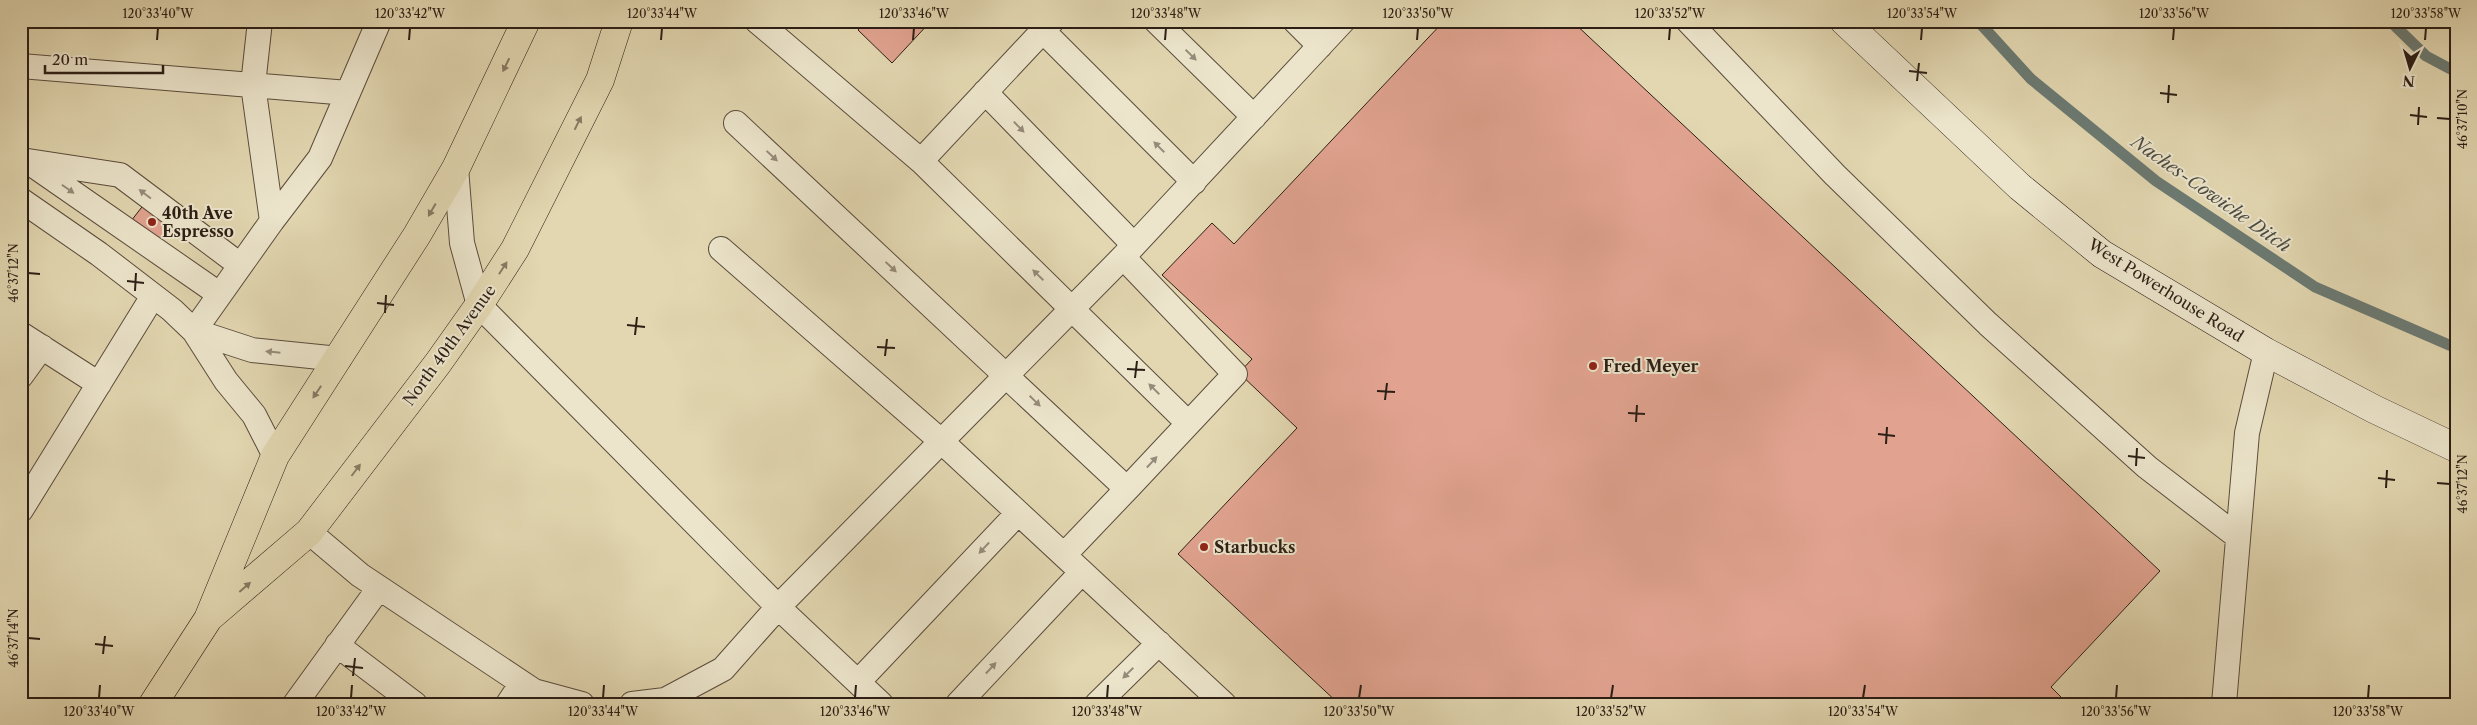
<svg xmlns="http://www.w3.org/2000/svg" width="2477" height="725" font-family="'Libre Caslon Text',serif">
<rect width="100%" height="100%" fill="#e2d7b1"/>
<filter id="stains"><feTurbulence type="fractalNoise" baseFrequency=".004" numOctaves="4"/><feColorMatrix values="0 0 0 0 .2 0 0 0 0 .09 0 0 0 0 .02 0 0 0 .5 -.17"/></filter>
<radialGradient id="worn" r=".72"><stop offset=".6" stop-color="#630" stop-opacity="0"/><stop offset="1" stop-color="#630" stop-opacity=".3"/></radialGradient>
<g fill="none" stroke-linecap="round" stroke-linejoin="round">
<path stroke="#6b7a73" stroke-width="11" d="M 1978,21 L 2031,79 L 2156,181 L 2315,287 L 2456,348
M 2390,21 L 2426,56 L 2456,72"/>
</g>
<path fill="#e1a390" stroke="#2c1e15" d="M 866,21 L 931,21 L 892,63 L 858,30 Z
M 1444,21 L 1572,21 L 2160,571 L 2051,687 L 2068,704 L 1339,704 L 1178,554 L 1297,428 L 1239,373 L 1252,359 L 1162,275 L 1212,223 L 1234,244 Z
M 145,203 L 172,223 L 159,242 L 131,221 Z"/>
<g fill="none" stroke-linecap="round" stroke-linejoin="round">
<defs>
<path id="service" d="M 260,21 L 253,85 L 272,221
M 757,21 L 921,161 L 1052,21
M 1156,21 L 1254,117
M 1295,21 L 1320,46
M 1688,21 L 1835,175 L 1988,324 L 2147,467 L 2238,537
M 1043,31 L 1194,182
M 21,66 L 348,93
M 985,92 L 1134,245
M 736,123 L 1127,489 L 1235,374 L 1123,257
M 28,161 L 120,175 L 240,265
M 921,161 L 1188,423
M 33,165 L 219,294
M 456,168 L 462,243 L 479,305 L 778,607 L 881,704
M 21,200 L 99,254 L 172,310 L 194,331 L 226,381 L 254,415 L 275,456
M 721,249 L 941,441 L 1224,704
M 194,331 L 272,221 L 320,158 L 379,21
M 194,331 L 252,350 L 339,359
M 21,334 L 99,384
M 21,376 L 42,347
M 21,510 L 153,296
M 309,532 L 360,575 L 534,691 L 582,704
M 1064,555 L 1127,489
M 337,645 L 415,704
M 858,682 L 1018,513
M 295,704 L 379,588
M 508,704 L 522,683
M 632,704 L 665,700 L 723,669 L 778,607 L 1123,257 L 1343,21
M 958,704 L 1082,572
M 1097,704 L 1159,643
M 2224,704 L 2247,433 L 2266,352"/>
<path id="secondary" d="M 1844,21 L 2020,187 L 2102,254 L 2266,352 L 2374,409 L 2456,448"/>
<path id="primary" d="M 211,616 L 309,532 L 438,363 L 479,305 L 515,249 L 600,80 L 619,21
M 153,704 L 208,619 L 275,456 L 417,235 L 456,168 L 526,21"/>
</defs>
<use href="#service" stroke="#5a4c3c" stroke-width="26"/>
<use href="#secondary" stroke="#2c1e15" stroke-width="29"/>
<use href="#primary" stroke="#2c1e15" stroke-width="29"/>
<use href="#service" stroke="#ece5cc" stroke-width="24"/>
<use href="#secondary" stroke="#ece5cc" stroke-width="28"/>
<use href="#primary" stroke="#e2d7b1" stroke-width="28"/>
</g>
<defs><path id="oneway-solid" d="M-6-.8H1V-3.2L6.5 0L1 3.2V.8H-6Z" transform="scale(1.25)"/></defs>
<g fill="#968b7a">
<use href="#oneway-solid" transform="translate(1191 55) rotate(44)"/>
<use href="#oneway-solid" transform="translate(1019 127) rotate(46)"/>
<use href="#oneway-solid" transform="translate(1159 147) rotate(-135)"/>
<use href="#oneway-solid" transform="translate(772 156) rotate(43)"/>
<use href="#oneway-solid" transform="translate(68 189) rotate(35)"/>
<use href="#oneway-solid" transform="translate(145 194) rotate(-143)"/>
<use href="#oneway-solid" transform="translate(891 267) rotate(43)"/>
<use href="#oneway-solid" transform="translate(1038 275) rotate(-136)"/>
<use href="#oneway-solid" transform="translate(273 352) rotate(-174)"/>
<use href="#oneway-solid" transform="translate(1154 389) rotate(-135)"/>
<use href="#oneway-solid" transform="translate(1035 401) rotate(44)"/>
<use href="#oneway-solid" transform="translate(1152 462) rotate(-47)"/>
<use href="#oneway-solid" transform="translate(984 548) rotate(133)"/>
<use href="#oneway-solid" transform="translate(991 668) rotate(-47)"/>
<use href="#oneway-solid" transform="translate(1128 673) rotate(135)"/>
</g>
<g fill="#877a63">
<use href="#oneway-solid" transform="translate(506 65) rotate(116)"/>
<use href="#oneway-solid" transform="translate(578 123) rotate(-63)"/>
<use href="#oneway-solid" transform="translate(432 210) rotate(120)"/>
<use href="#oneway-solid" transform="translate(503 268) rotate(-57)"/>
<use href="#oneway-solid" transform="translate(317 392) rotate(124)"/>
<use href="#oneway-solid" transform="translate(356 470) rotate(-53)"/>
<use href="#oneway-solid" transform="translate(245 587) rotate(-41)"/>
</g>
<path fill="none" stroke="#2c1e15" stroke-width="2" d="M 157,40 L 158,28M 409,40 L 410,28M 661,40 L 662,28M 913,40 L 914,28M 1165,40 L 1166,28M 1417,40 L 1418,28M 1669,40 L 1670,28M 1921,40 L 1922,28M 2173,40 L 2174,28M 2425,40 L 2426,28M 1909,71 L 1927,73M 1917,81 L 1919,63M 2160,93 L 2177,95M 2168,103 L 2169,85M 2410,115 L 2427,117M 2437,118 L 2450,119M 2418,125 L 2419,107M 28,273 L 40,274M 127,281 L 144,283M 135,291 L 136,273M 377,303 L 394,305M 385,313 L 386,295M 627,325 L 645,327M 635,335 L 637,317M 877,347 L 895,348M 885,356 L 887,339M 1127,369 L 1145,370M 1135,378 L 1137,361M 1377,391 L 1395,392M 1385,400 L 1387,383M 1628,413 L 1645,414M 1636,422 L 1637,405M 1878,434 L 1895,436M 1886,444 L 1887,427M 2128,456 L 2145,458M 2136,466 L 2137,448M 2378,478 L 2395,480M 2437,483 L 2450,484M 2386,488 L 2387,470M 28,638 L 40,639M 95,644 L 113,646M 103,654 L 105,636M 345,666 L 363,668M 353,676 L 355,658M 99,698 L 100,685M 351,698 L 352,685M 603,698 L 604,685M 855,698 L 856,685M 1107,698 L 1108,685M 1359,698 L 1361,685M 1611,698 L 1613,685M 1863,698 L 1865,685M 2116,698 L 2117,685M 2368,698 L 2369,685"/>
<g fill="#8f2418" stroke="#ece5cc" stroke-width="2">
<circle cx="152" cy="222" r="5"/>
<circle cx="1593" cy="366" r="5"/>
<circle cx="1204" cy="547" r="5"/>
</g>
<g text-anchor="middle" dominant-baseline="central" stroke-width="4" stroke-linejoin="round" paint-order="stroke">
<g font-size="16" font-weight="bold" fill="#2c1e15" stroke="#ece5cc" text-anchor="start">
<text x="162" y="213">40th Ave<tspan x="162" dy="18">Espresso</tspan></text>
<text x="1603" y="366">Fred Meyer</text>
<text x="1214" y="547">Starbucks</text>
</g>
<g font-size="16" fill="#2c1e15" stroke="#ece5cc">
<text transform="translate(2166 290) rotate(32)">West Powerhouse Road</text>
<text transform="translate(449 345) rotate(-54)">North 40th Avenue</text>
</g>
<g font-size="18" font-style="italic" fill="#4c4c44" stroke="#ece5cc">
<text transform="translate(2211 194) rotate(35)">Naches-Cowiche Ditch</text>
</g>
</g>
<rect width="2477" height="725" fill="none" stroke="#e2d7b1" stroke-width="55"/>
<g transform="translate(2410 68) rotate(185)" stroke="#ece5cc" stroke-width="4" paint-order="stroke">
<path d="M0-4L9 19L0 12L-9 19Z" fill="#2c1e15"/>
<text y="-8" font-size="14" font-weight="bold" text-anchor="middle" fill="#2c1e15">N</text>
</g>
<path d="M45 65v8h118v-8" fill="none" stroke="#2c1e15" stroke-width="2.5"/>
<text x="52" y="65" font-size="15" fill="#2c1e15" stroke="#ece5cc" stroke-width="4" paint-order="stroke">20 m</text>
<rect x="28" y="28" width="2422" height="670" fill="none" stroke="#2c1e15" stroke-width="2"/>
<g font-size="12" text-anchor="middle" fill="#2c1e15">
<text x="158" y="18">120°33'40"W</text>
<text x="410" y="18">120°33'42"W</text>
<text x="662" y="18">120°33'44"W</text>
<text x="914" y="18">120°33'46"W</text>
<text x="1166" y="18">120°33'48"W</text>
<text x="1418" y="18">120°33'50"W</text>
<text x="1670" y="18">120°33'52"W</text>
<text x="1922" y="18">120°33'54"W</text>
<text x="2174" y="18">120°33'56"W</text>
<text x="2426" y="18">120°33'58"W</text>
<text transform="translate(2463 119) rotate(-90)" y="4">46°37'10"N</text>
<text transform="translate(14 273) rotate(-90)" y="4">46°37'12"N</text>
<text transform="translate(2463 484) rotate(-90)" y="4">46°37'12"N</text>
<text transform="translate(14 638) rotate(-90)" y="4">46°37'14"N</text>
<text x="99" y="716">120°33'40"W</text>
<text x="351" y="716">120°33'42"W</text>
<text x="603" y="716">120°33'44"W</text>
<text x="855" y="716">120°33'46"W</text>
<text x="1107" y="716">120°33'48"W</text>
<text x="1359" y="716">120°33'50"W</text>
<text x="1611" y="716">120°33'52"W</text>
<text x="1863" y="716">120°33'54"W</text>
<text x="2116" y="716">120°33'56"W</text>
<text x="2368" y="716">120°33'58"W</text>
</g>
<rect width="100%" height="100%" filter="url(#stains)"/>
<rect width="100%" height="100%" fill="url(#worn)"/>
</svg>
